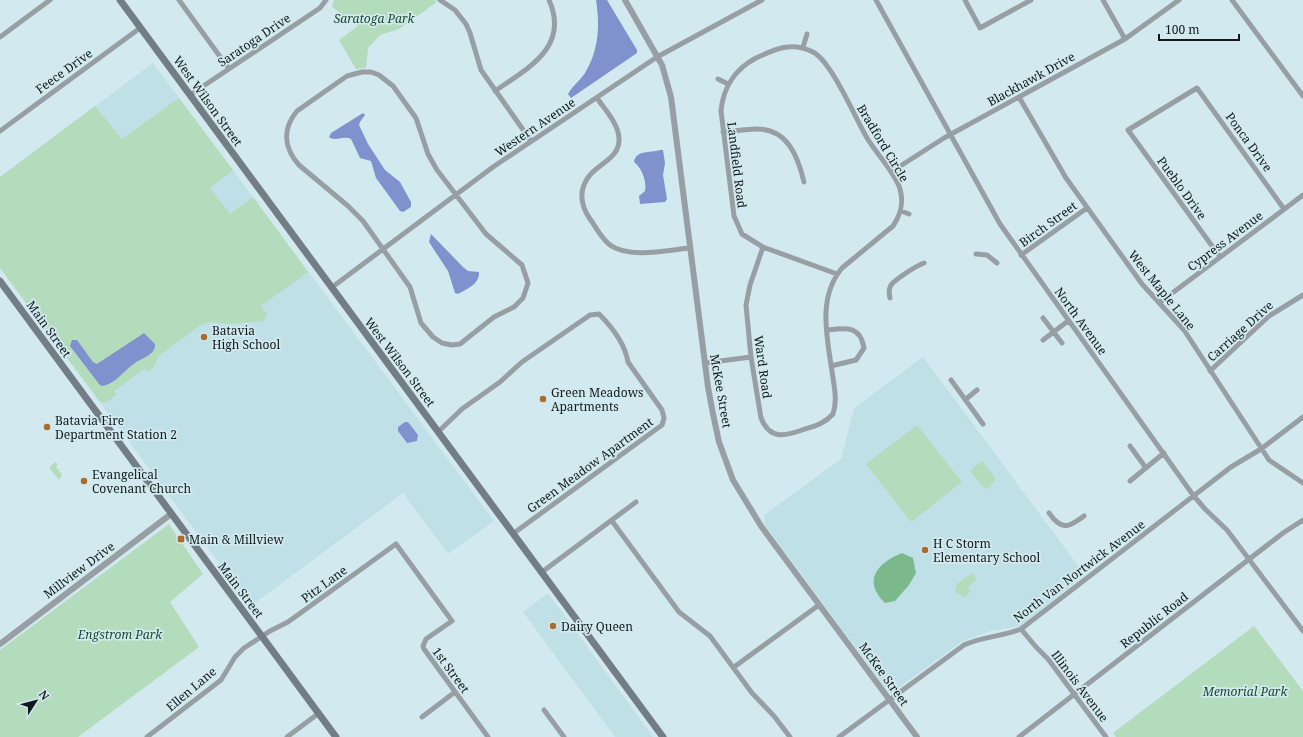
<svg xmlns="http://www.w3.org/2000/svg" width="1303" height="737" font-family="'Noto Serif',serif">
<rect width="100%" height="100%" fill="#d2eaef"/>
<path fill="#bfe0e7" d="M 153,63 L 494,521 L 448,554 L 403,493 L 251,606 L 0,268 L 0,177 Z
M 923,357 L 1085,575 L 1020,626 L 990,631 L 961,642 L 890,694 L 765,525 L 764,515 L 841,459 L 854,408 Z
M 548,593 L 653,737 L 615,737 L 523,612 Z"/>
<path fill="#b2dcbc" d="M 334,0 L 434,0 L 437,2 L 399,29 L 380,35 L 368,48 L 366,68 L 356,69 L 339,40 L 358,26 L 332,7 Z
M 179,98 L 233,170 L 210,188 L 230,214 L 253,197 L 308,272 L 261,306 L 267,314 L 264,321 L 228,324 L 210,322 L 202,324 L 159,356 L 152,369 L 148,372 L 145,368 L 114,391 L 116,395 L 107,402 L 100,402 L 0,268 L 0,177 L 95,106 L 122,139 Z
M 917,425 L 962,482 L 911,522 L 866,464 Z
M 982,461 L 995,478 L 994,482 L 987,489 L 983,487 L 970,471 Z
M 55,462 L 58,464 L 56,467 L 62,475 L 59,480 L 49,468 Z
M 169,524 L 203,574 L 170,602 L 199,647 L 78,737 L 0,737 L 0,650 Z
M 972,573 L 977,580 L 968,587 L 970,592 L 965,598 L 955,591 L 957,584 Z
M 1254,626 L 1303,691 L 1303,737 L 1116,737 L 1113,733 Z"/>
<path fill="#7bb98c" d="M 902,553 L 913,558 L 916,573 L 909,585 L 895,601 L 885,603 C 862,581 877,563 902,553 Z"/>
<path fill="#8092cd" d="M 596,0 L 607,0 L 637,50 L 637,53 L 571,98 L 568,94 C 572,86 580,81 585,73 C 599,50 600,25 596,0 Z
M 363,113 L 365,115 L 360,122 L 359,125 L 368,144 L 385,170 L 400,182 L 411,202 L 411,207 L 403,212 L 400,211 L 376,178 L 371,161 L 360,158 L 351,139 C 344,135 335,142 329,137 L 331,133 Z
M 660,150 L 663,150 L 665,163 L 663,175 L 667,199 L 665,202 L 640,204 L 639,196 L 645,191 C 647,182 642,168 634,162 C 636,150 649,153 660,150 Z
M 431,234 L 463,267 L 468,271 L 479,272 C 480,284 467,289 458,294 L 455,293 L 448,271 L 429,242 Z
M 144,333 L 155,344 C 156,355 142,358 135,363 C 124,370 116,384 102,386 L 99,384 L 70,346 L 72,340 L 77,340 L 93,362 L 97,364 Z
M 405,422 L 408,422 L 418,435 L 417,441 L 407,443 L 398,431 L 398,427 Z"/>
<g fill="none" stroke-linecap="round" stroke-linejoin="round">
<path stroke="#979fa4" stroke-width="5" d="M 179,0 L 229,69
M 440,0 L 455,10 L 466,24 L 470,33 L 481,70 L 531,141
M 876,0 L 1000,224 L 1193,495 L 1205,509 L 1227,530 L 1303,631
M 965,0 L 980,28 L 1031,0
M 1103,0 L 1125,39
M 1232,0 L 1303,96
M 0,37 L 50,0
M 803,47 L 807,34
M 362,72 L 371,72 L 379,75 L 393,86 L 416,118 L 428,154 L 437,170 L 486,234 L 522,265 L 528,283 L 523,298 L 514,307 L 494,317 L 460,344 L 452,345 L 442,343 L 433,337 L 421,323 L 410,287 L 363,221 L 348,206 L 299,165 C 284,148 282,129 297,111 L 347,76 Z
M 718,79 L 728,84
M 495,91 C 528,68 570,47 549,0
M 190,95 L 320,8 L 326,0
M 1019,97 L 1066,178 L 1142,284 L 1184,330 L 1269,460 L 1303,483
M 597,98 C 605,110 620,125 619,141 C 618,160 596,164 587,179 C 579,192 581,206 590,219 C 596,227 601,238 610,245 C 629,259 668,250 690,248
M 0,131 L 140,28
M 723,132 C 735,131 746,129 757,129 C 788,129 798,157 804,182
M 891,172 L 944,138 L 1125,39 L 1179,0
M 901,211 L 909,214
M 763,247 L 750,285 L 746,305 L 751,357 L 761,418 C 770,441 786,436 805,429 C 816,426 825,423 833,414 C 837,402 835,391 833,378 C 828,341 816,299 842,268 L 893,226 C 901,214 904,203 900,189 C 896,174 876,153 867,138 C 855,118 832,62 813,52 C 792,41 775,49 756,58 C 735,69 723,88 721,111 L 734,216 L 742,234 L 763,247 L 837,274
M 976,254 L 987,255 L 997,263
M 1021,255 L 1087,208
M 1220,257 L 1128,130 L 1197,88 L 1284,209
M 331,288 L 493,167 L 657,57 L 762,0
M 890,298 C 889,294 888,290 891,285 C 897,278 916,266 924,263
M 1159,303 L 1303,195
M 1043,318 L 1062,343
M 827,330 C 846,328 860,325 864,348 L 856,360 L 831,366
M 1043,340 L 1068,321
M 705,363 L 751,357
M 1210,371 L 1269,316 L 1303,295
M 951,380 L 983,424
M 966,399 L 977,390
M 438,432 L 462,409 L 500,382 L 522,362 L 590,315 L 599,314 C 612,327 625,344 628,362 L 662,410 L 664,418 L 662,425 L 514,533
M 1130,446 L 1146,468
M 1130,481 L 1164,453
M 1049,513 C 1062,531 1068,528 1084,516
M 612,521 L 679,612 L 710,636 L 752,693 L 774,716 L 790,737
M 542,572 L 636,502
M 1021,629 L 1036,647 L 1048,659 L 1106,737
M 734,667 L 819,605
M 544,710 L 564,737
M 422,717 L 455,692
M 147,737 L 221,680 L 235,657 L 244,648 L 270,631 L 288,622 L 396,544 L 452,621 L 426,639 L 423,646 L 424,649 L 488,737
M 287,737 L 319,713
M 839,737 L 964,645 C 983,636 1002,637 1021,629 L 1231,467 L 1261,449 L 1303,417
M 1019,737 L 1283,533 L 1303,520"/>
<path stroke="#979fa4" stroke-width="6" d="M 625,0 L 662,65 L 671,97 L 708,387 L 713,414 L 719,442 L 733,480 L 761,526 L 917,737
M 0,644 L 171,514"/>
<path stroke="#727d85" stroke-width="7" d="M 120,0 L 663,737
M 0,281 L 336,737"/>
</g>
<g fill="#a86d2e" stroke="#d2eaef" stroke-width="1.5">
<circle cx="204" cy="337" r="4"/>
<circle cx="543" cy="399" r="4"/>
<circle cx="47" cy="427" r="4"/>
<circle cx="84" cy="481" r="4"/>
<rect x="177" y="535" width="8" height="8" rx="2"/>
<circle cx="925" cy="550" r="4"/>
<circle cx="553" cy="626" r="4"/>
</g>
<g text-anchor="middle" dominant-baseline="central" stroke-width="3.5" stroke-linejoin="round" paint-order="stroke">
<g font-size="12" font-style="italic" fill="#19482a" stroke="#d2eaef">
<text x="374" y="18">Saratoga Park</text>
<text x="120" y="634">Engstrom Park</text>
<text x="1245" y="691">Memorial Park</text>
</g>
<g font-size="12" fill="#10191b" stroke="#d2eaef">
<text transform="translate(254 40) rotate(-34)">Saratoga Drive</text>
<text transform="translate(64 71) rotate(-36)">Feece Drive</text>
<text transform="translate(1031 79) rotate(-29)">Blackhawk Drive</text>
<text transform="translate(208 101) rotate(54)">West Wilson Street</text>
<text transform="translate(535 127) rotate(-34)">Western Avenue</text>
<text transform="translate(1249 142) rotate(54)">Ponca Drive</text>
<text transform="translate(883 143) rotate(59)">Bradford Circle</text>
<text transform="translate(737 165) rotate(83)">Landfield Road</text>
<text transform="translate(1182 188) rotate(54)">Pueblo Drive</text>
<text transform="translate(1048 224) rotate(-36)">Birch Street</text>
<text transform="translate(1225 241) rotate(-37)">Cypress Avenue</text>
<text transform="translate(1162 290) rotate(51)">West Maple Lane</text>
<text transform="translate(1081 321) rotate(54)">North Avenue</text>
<text transform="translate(49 329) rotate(54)">Main Street</text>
<text transform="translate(1240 331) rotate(-42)">Carriage Drive</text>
<text transform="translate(400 362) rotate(53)">West Wilson Street</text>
<text transform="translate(763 367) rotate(82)">Ward Road</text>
<text transform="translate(721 391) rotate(80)">McKee Street</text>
<text transform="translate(590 465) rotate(-36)">Green Meadow Apartment</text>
<text transform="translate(79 570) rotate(-37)">Millview Drive</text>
<text transform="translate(1079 571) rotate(-37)">North Van Nortwick Avenue</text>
<text transform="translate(324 584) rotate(-36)">Pitz Lane</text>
<text transform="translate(241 590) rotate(53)">Main Street</text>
<text transform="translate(1154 620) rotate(-38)">Republic Road</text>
<text transform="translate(451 670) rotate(54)">1st Street</text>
<text transform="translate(884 674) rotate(54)">McKee Street</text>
<text transform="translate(1080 686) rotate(53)">Illinois Avenue</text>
<text transform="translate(191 689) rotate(-40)">Ellen Lane</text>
</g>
<g font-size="12" fill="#10191b" stroke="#d2eaef" text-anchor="start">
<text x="212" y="330">Batavia<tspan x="212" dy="14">High School</tspan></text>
<text x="551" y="392">Green Meadows<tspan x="551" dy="14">Apartments</tspan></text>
<text x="55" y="420">Batavia Fire<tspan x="55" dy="14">Department Station 2</tspan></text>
<text x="92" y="474">Evangelical<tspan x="92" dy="14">Covenant Church</tspan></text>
<text x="189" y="539">Main &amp; Millview</text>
<text x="933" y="543">H C Storm<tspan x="933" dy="14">Elementary School</tspan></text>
<text x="561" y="626">Dairy Queen</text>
</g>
</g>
<g transform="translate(36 701) rotate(54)" stroke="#d2eaef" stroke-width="3" paint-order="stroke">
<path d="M0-3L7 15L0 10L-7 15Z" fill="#10191b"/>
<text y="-6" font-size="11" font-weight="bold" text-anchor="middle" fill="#10191b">N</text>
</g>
<path d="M1159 34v6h80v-6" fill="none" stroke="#10191b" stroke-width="2"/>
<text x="1165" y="34" font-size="12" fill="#10191b" stroke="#d2eaef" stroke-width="3" paint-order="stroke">100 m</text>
</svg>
